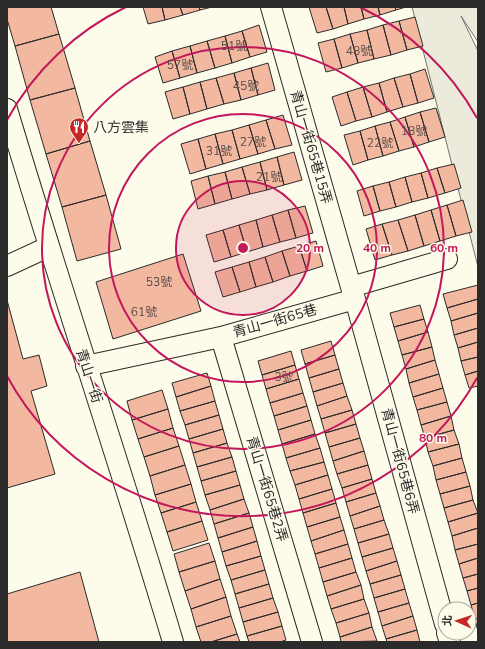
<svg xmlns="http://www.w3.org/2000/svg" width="485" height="649" font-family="'Nunito Sans','Noto Sans TC',sans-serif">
<rect width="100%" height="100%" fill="#fdfbea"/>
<path fill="#ecebdb" stroke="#74746e" d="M 412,7 L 478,7 L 478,42 L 461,16 L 478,51 L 478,267 Z"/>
<path fill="#f2b8a0" stroke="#2b2b2b" d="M 7,7 L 51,7 L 59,34 L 15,46 L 7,19 Z
M 143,7 L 162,7 L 165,20 L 148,24 Z
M 162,7 L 180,7 L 183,15 L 165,20 Z
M 180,7 L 199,7 L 200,10 L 183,15 Z
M 199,7 L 212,7 L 200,10 Z
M 309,7 L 326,7 L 333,29 L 317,33 Z
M 326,7 L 344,7 L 348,24 L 333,29 Z
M 344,7 L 361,7 L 364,19 L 348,24 Z
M 361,7 L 378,7 L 380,15 L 364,19 Z
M 378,7 L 395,7 L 396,10 L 380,15 Z
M 395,7 L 406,7 L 396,10 Z
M 415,17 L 423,46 L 407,50 L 399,21 Z
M 399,21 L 407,50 L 391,55 L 383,25 Z
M 259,25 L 267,52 L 250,57 L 242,31 Z
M 383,25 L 391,55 L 374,59 L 367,30 Z
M 367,30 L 374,59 L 358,63 L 350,34 Z
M 242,31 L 250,57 L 232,63 L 225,36 Z
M 59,34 L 75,88 L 30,100 L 15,46 Z
M 350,34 L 358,63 L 342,68 L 334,39 Z
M 225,36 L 232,63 L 215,68 L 207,41 Z
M 334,39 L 342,68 L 326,72 L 318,43 Z
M 207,41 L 215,68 L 197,73 L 190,46 Z
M 190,46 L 197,73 L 180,78 L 172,51 Z
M 172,51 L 180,78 L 163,83 L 155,57 Z
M 268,63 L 275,90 L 258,95 L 251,68 Z
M 251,68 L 258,95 L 241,100 L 234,73 Z
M 425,69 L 434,98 L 418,103 L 410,74 Z
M 234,73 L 241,100 L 224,104 L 216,78 Z
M 410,74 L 418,103 L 403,107 L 394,78 Z
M 216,78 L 224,104 L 207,109 L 200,82 Z
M 394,78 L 403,107 L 387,112 L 379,83 Z
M 200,82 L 207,109 L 190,114 L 183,87 Z
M 379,83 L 387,112 L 372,117 L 363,87 Z
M 183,87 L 190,114 L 173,119 L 165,92 Z
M 363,87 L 372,117 L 356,121 L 347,92 Z
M 75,88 L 90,141 L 46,154 L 30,100 Z
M 347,92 L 356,121 L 341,126 L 332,97 Z
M 436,108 L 445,137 L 429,142 L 420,112 Z
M 420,112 L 429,142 L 414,147 L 405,117 Z
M 283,115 L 292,145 L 275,149 L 266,120 Z
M 405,117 L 414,147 L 399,151 L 390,122 Z
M 266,120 L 275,149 L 258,154 L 249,125 Z
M 390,122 L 399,151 L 383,156 L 375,126 Z
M 249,125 L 258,154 L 240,159 L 232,130 Z
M 375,126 L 383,156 L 368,160 L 360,131 Z
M 232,130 L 240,159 L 223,164 L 215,134 Z
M 360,131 L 368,160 L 353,165 L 344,135 Z
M 215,134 L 223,164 L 206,169 L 198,139 Z
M 198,139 L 206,169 L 190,174 L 181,144 Z
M 90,141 L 106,195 L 62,207 L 46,154 Z
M 294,152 L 302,180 L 284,185 L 277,157 Z
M 277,157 L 284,185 L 267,190 L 260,162 Z
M 260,162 L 267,190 L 250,194 L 242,167 Z
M 454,164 L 461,188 L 445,193 L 437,168 Z
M 242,167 L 250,194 L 232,199 L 225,172 Z
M 437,168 L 445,193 L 428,198 L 421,173 Z
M 225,172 L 232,199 L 215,204 L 208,176 Z
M 421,173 L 428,198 L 412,202 L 405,177 Z
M 208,176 L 215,204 L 198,209 L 191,181 Z
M 405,177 L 412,202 L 396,207 L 389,182 Z
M 389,182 L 396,207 L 380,211 L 373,186 Z
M 373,186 L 380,211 L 364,216 L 357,191 Z
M 106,195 L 121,249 L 77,261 L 62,207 Z
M 463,200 L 472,232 L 456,236 L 447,205 Z
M 447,205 L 456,236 L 440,241 L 431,210 Z
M 305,206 L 313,233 L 296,238 L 288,210 Z
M 288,210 L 296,238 L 280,242 L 272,215 Z
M 431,210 L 440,241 L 424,246 L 415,215 Z
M 272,215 L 280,242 L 263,247 L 256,220 Z
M 415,215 L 424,246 L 408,251 L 398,220 Z
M 256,220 L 263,247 L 247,252 L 239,225 Z
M 398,220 L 408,251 L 392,255 L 382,224 Z
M 382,224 L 392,255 L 375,260 L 366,229 Z
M 239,225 L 247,252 L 231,257 L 223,230 Z
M 223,230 L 231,257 L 214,262 L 206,235 Z
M 316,241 L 323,266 L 307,271 L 299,246 Z
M 299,246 L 307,271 L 290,276 L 282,251 Z
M 282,251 L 290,276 L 273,282 L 265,257 Z
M 183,254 L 201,311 L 113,339 L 96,282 Z
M 265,257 L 273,282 L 256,287 L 249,262 Z
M 249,262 L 256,287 L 240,292 L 232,267 Z
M 232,267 L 240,292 L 223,297 L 215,272 Z
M 478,285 L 478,299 L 447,308 L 443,294 Z
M 478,299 L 478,313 L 451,321 L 447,308 Z
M 7,300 L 23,359 L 39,355 L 47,386 L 31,391 L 55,474 L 7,488 Z
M 420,305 L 424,319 L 394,327 L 390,313 Z
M 478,313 L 478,328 L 454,335 L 451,321 Z
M 424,319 L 428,332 L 398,341 L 394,327 Z
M 478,328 L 478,342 L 458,348 L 454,335 Z
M 428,332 L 432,347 L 402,355 L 398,341 Z
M 331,341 L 335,355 L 305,364 L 301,350 Z
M 478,342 L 478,357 L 461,361 L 458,348 Z
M 432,347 L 435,360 L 406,369 L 402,355 Z
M 291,351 L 295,365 L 262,375 L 258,361 Z
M 335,355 L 339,369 L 309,378 L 305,364 Z
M 478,357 L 478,371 L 465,375 L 461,361 Z
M 435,360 L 439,374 L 409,383 L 406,369 Z
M 295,365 L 299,379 L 266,389 L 262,375 Z
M 339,369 L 343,383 L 313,392 L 309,378 Z
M 478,371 L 478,386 L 469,388 L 465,375 Z
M 207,373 L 211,386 L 176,397 L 172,383 Z
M 439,374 L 443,388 L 413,397 L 409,383 Z
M 299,379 L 303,393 L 270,403 L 266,389 Z
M 343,383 L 347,396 L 317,406 L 313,392 Z
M 211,386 L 215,401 L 180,411 L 176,397 Z
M 443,388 L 447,402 L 417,410 L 413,397 Z
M 162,390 L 168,409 L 132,420 L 127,401 Z
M 303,393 L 307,406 L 274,416 L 270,403 Z
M 347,396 L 352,410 L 321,419 L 317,406 Z
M 215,401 L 219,415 L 185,425 L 180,411 Z
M 447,402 L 451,416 L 421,425 L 417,410 Z
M 307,406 L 311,420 L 278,430 L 274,416 Z
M 168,409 L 173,428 L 138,439 L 132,420 Z
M 352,410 L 356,424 L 325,433 L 321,419 Z
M 219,415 L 223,429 L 189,439 L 185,425 Z
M 451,416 L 454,430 L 425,438 L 421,425 Z
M 311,420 L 315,434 L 282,444 L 278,430 Z
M 356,424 L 360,438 L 329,447 L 325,433 Z
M 173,428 L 179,446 L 144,457 L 138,439 Z
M 223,429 L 227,443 L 193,453 L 189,439 Z
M 454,430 L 459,444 L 428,452 L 425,438 Z
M 315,434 L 320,448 L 286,458 L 282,444 Z
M 360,438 L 364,451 L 333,461 L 329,447 Z
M 227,443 L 232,457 L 197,467 L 193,453 Z
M 459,444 L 462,458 L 433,466 L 428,452 Z
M 179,446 L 185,465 L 150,476 L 144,457 Z
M 320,448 L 324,462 L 290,471 L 286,458 Z
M 364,451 L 368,465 L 337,474 L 333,461 Z
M 232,457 L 236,471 L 201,481 L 197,467 Z
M 462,458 L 466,472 L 436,480 L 433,466 Z
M 324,462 L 328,475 L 295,485 L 290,471 Z
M 185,465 L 191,484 L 155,495 L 150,476 Z
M 368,465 L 372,479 L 342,488 L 337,474 Z
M 236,471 L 240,485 L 205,495 L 201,481 Z
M 466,472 L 470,486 L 440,494 L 436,480 Z
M 328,475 L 332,489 L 299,499 L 295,485 Z
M 372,479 L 376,493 L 346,502 L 342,488 Z
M 191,484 L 196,502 L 161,513 L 155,495 Z
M 240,485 L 244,499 L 210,510 L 205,495 Z
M 470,486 L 473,500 L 444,508 L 440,494 Z
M 332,489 L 336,503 L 303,513 L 299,499 Z
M 376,493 L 380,506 L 350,516 L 346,502 Z
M 244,499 L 249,513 L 214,524 L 210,510 Z
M 473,500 L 478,513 L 448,522 L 444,508 Z
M 196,502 L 202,521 L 167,532 L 161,513 Z
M 336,503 L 340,517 L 307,527 L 303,513 Z
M 380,506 L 384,520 L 354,529 L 350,516 Z
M 249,513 L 253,527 L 218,538 L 214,524 Z
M 478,513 L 478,528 L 452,536 L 448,522 Z
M 340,517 L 344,530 L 311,541 L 307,527 Z
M 384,520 L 389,534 L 358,543 L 354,529 Z
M 202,521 L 208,540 L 173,551 L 167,532 Z
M 253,527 L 257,541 L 222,552 L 218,538 Z
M 478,528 L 478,544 L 455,550 L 452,536 Z
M 344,530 L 348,544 L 315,554 L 311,541 Z
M 389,534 L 393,548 L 362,557 L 358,543 Z
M 257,541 L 261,556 L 226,566 L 222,552 Z
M 209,543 L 215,561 L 179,572 L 174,554 Z
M 348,544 L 352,558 L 319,568 L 315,554 Z
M 478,544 L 478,558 L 459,564 L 455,550 Z
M 393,548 L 397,561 L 366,571 L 362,557 Z
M 261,556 L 265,570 L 231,580 L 226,566 Z
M 352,558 L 356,572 L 323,582 L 319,568 Z
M 478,558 L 478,574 L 463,578 L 459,564 Z
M 215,561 L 220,579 L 185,591 L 179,572 Z
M 397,561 L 401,575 L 370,584 L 366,571 Z
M 265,570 L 269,584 L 235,594 L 231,580 Z
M 80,572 L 99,642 L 7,642 L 7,594 Z
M 356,572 L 361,585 L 327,596 L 323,582 Z
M 478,574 L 478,588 L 467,591 L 463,578 Z
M 401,575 L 405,589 L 374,598 L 370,584 Z
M 220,579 L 226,597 L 191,609 L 185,591 Z
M 269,584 L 273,598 L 239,608 L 235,594 Z
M 361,585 L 364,599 L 331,609 L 327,596 Z
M 478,588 L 478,603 L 471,605 L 467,591 Z
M 405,589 L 409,603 L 378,612 L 374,598 Z
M 226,597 L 231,616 L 196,627 L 191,609 Z
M 273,598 L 278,612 L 243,622 L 239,608 Z
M 364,599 L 369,613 L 336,623 L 331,609 Z
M 409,603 L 413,616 L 382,626 L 378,612 Z
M 478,603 L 478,618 L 475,619 L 471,605 Z
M 278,612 L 282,626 L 247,636 L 243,622 Z
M 369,613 L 372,627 L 340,637 L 336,623 Z
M 231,616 L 237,634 L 211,642 L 201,642 L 196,627 Z
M 413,616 L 417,630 L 386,639 L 382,626 Z
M 478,618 L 478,632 L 475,619 Z
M 282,626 L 286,640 L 280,642 L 249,642 L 247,636 Z
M 372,627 L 377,641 L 341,642 L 340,637 Z
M 417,630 L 420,642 L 387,642 L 386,639 Z
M 237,634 L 240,642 L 211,642 Z"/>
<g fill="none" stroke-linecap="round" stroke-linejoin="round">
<defs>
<path id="minor" d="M 271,7 L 351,287
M 7,109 C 60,287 120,464 173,642
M 7,266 L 48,247
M 355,299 L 445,624
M 221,337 L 312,642
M 86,366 L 221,337 L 355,299 L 351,287 L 447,259
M 447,633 L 450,642"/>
</defs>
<use href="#minor" stroke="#2b2b2b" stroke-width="22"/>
<use href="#minor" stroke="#fdfbea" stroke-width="20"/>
</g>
<circle cx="243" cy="248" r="67" fill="#c2185b" fill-opacity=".12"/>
<g fill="none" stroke="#c2185b" stroke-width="2">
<circle cx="243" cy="248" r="67"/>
<circle cx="243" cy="248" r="134"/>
<circle cx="243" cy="248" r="201"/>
<path d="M477 378A268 268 0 0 1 7 376M7 120A268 268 0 0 1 126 7M360 7A268 268 0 0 1 477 118"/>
</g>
<defs>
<symbol id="restaurant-pin" viewBox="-11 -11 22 30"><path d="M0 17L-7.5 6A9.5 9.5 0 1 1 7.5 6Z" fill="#c62828" stroke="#fdfbea"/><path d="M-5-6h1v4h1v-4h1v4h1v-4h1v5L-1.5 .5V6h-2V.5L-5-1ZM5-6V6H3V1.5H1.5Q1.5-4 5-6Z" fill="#fff"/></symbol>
</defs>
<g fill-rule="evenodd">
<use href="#restaurant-pin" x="68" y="116" width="22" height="30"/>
</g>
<g text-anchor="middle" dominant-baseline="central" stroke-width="3" stroke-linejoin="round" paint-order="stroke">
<g font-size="12" fill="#5d4e48">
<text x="234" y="46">51號</text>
<text x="359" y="51">48號</text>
<text x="180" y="65">57號</text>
<text x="246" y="86">45號</text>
<text x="414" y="131">18號</text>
<text x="253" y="142">27號</text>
<text x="380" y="143">22號</text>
<text x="219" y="151">31號</text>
<text x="269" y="177">21號</text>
<text x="159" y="282">53號</text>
<text x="144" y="312">61號</text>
<text x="284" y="377">3號</text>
</g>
<g font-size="14" fill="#2b2b2b" stroke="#fdfbea" text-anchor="start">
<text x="93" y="127">八方雲集</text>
</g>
<g font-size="14" fill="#2b2b2b" stroke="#fdfbea">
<text transform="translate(311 147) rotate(74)">青山一街65巷15弄</text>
<text transform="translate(275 321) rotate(-16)">青山一街65巷</text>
<text transform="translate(89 376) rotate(72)">青山一街</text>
<text transform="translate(400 461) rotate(75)">青山一街65巷6弄</text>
<text transform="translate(267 489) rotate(73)">青山一街65巷2弄</text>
</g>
</g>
<circle cx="243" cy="248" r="6" fill="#c2185b" stroke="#fdfbea" stroke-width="2"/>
<g font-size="12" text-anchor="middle" font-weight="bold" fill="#c2185b" stroke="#fdfbea" stroke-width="3" stroke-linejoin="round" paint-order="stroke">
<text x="310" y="252">20 m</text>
<text x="377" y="252">40 m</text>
<text x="444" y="252">60 m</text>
<text x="433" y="442">80 m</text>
</g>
<rect width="485" height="649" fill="none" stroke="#2b2b2b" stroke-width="16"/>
<g transform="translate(457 621) rotate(273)"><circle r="19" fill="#fdfbea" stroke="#a9a89e"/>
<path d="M0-3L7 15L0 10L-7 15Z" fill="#c62828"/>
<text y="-6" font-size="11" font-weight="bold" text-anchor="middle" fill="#2b2b2b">北</text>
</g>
</svg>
